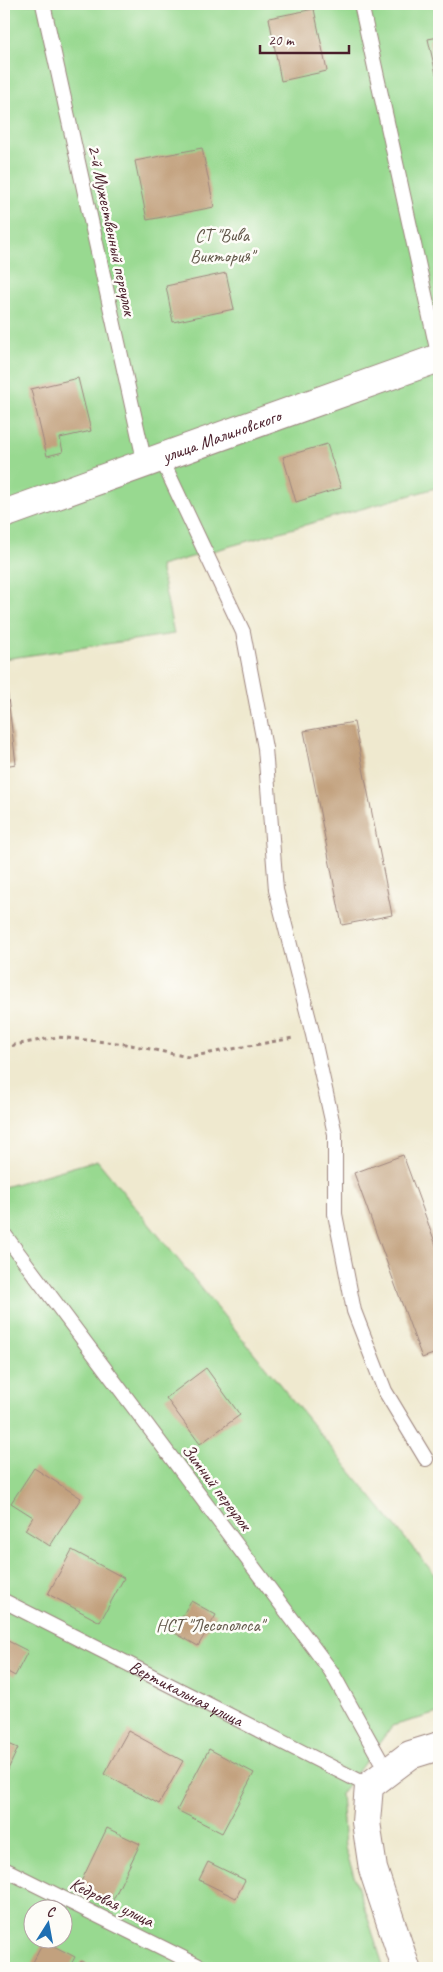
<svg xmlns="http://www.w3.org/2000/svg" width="443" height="1972" font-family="Caveat,sans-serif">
<rect width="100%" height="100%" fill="#fdfcf7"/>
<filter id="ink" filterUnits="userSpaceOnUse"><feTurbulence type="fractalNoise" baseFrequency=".02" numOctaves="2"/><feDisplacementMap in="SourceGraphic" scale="10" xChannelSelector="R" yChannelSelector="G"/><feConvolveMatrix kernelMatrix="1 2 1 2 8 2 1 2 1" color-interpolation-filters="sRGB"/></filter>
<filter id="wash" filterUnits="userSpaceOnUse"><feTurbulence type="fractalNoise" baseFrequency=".0096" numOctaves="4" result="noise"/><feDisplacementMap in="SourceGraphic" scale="20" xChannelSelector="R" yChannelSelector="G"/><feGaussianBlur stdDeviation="1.12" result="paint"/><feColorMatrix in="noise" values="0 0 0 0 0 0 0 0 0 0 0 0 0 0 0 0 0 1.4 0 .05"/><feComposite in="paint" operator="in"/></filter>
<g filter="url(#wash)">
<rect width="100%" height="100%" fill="#efe9cf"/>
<path fill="#98d990" stroke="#717c5e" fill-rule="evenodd" d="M 4,4 L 439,4 L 439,487 L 160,566 L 174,634 L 4,659 Z
M 97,1160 L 439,1580 L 439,1713 L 392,1726 L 341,1794 L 345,1848 L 384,1968 L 4,1968 L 4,1187 ZM 32,1910 L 62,1910 L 62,1940 L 32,1940 Z"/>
<g id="blocks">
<path fill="#c2a17e" d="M 314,9 L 327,71 L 281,81 L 269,18 Z
M 439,37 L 439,73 L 436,74 L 428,39 Z
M 202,148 L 214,207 L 147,220 L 135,161 Z
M 226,273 L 234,309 L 173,322 L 166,286 Z
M 78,378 L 91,431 L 60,438 L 63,452 L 47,456 L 31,389 Z
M 327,444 L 341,488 L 296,502 L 283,457 Z
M 7,689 L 16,764 L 4,766 L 4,690 Z
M 354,722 L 392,915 L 342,925 L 304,731 Z
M 403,1155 L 439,1253 L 439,1352 L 422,1358 L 354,1173 Z
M 206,1368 L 240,1415 L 200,1444 L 166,1398 Z
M 34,1468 L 81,1498 L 50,1546 L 25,1530 L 33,1517 L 11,1503 Z
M 72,1550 L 124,1578 L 100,1622 L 48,1594 Z
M 191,1601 L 216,1615 L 198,1646 L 173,1632 Z
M 4,1639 L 28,1651 L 15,1676 L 4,1670 Z
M 128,1731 L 183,1761 L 159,1804 L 104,1774 Z
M 4,1742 L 18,1748 L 4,1778 Z
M 209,1749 L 254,1773 L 222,1833 L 177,1810 Z
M 107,1828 L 140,1844 L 111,1904 L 78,1888 Z
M 208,1862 L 245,1880 L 236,1898 L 199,1880 Z
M 44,1941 L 75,1957 L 69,1968 L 30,1968 Z
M 81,1961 L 96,1968 L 78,1968 Z"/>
</g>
</g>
<g filter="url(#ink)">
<use href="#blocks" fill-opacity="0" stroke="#9c847d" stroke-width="1"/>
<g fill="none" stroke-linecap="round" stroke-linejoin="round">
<defs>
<g id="lane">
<path d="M 43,4 L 145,464"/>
<path d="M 361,4 L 439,358"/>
<path d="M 161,458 L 243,632 L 265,748 L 276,890 L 313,1035 L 335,1134 L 335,1214 L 354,1311 L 385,1391 L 426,1459"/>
<path d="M 4,1234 L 331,1671 L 387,1772"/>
<path id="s1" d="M 4,1601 L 369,1786"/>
<path d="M 4,1869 L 203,1968"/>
</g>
<g id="street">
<path id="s2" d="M 4,514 L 439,358"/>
<path d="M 406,1968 L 373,1869 L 366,1822 L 369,1786 L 410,1755 L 439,1746"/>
</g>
</defs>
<use href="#lane" stroke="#9c847d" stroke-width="16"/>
<use href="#street" stroke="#9c847d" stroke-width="30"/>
<path stroke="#9c847d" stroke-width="3" stroke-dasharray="4 4" stroke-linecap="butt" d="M 4,1047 L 57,1037 L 126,1044 L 188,1057 L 293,1038"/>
<use href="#lane" stroke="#fff" stroke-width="14"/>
<use href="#street" stroke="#fff" stroke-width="28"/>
</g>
</g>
<g text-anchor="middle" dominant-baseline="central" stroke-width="5" stroke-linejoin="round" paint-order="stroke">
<g font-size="18" fill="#4a1f2b" stroke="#fdfcf7">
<text transform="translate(112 230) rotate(78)">2-й Мужественный переулок</text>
<text stroke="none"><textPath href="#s2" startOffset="231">улица Малиновского</textPath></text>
<text transform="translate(217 1487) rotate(53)">Зимний переулок</text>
<text stroke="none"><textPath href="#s1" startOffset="204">Вертикальная улица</textPath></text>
<text transform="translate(112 1902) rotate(26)">Кедровая улица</text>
</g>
<g font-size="18" fill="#615749" stroke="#fdfcf7">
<text x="222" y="235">СТ "Вива<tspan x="222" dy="21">Виктория"</tspan></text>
<text x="210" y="1625">НСТ "Лесополоса"</text>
</g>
</g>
<rect width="443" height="1972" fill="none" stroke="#fdfcf7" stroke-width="20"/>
<g transform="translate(48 1924) rotate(11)"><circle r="24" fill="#fdfcf7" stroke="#b5a4a5"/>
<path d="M0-4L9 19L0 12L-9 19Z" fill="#1f6fb2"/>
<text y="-8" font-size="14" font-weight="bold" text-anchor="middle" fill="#4a1f2b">С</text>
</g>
<path d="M260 45v8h89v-8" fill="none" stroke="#4a1f2b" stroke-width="2.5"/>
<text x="268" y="45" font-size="15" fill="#4a1f2b" stroke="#fdfcf7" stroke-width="4" paint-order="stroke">20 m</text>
</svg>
